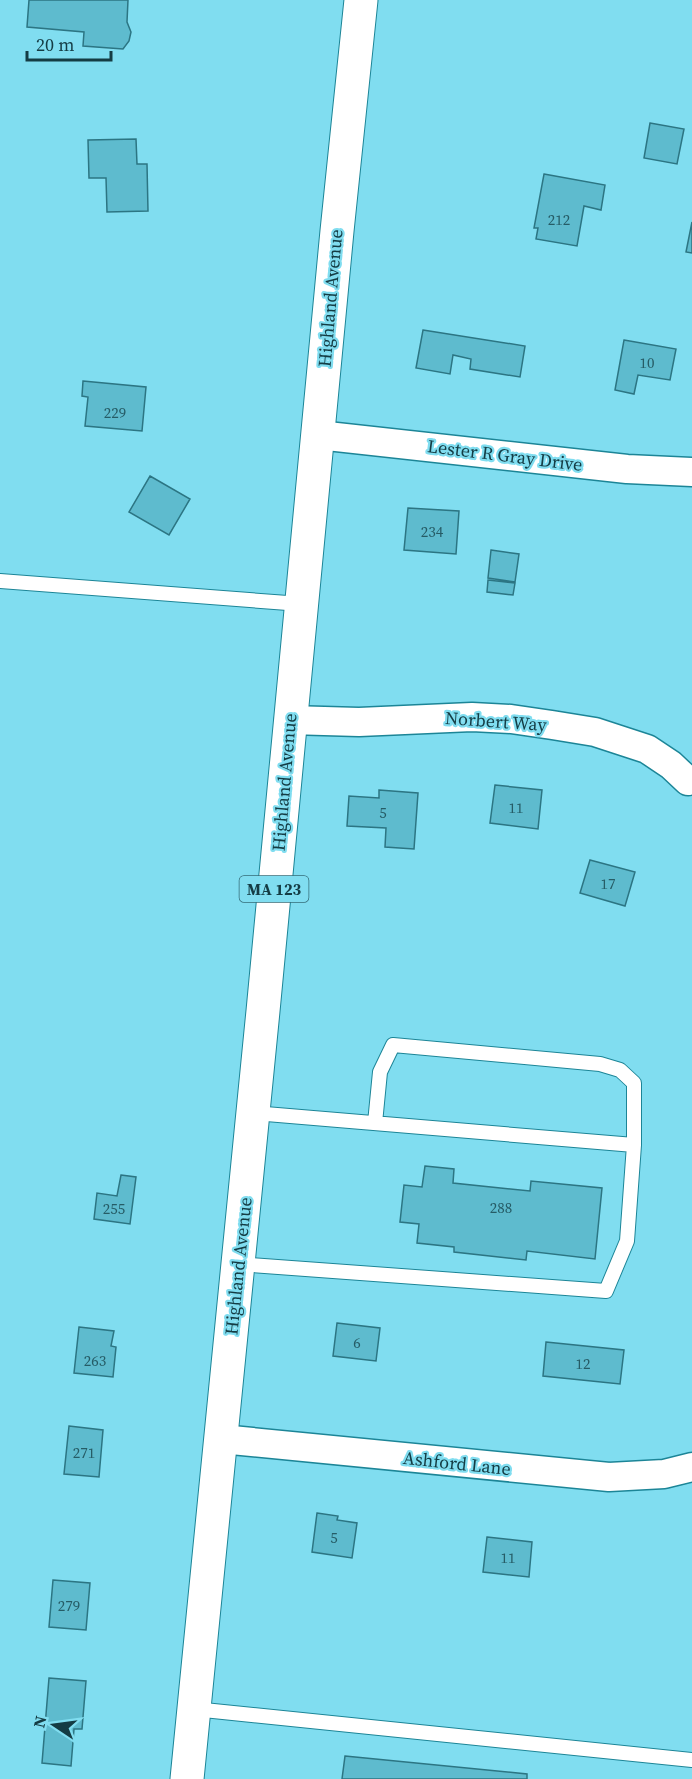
<svg xmlns="http://www.w3.org/2000/svg" width="692" height="1779" font-family="'Source Serif 4',serif">
<rect width="100%" height="100%" fill="#80ddf0"/>
<path fill="#5ebbce" stroke="#2c7583" stroke-width="1.5" d="M 29,0 L 128,0 L 127,22 L 131,32 L 129,41 L 123,49 L 83,46 L 84,32 L 27,27 Z
M 650,123 L 684,129 L 677,164 L 644,158 Z
M 136,139 L 137,164 L 147,164 L 148,211 L 107,212 L 106,178 L 89,178 L 88,140 Z
M 544,174 L 605,185 L 601,210 L 584,206 L 577,246 L 536,239 L 538,228 L 534,228 Z
M 692,222 L 692,253 L 686,252 Z
M 423,330 L 525,346 L 520,377 L 470,369 L 471,359 L 453,355 L 450,374 L 416,368 Z
M 624,340 L 676,349 L 670,380 L 638,375 L 634,394 L 615,390 Z
M 83,381 L 146,387 L 142,431 L 85,426 L 88,397 L 82,396 Z
M 150,476 L 190,499 L 169,535 L 129,512 Z
M 408,508 L 459,511 L 456,554 L 404,550 Z
M 491,550 L 519,554 L 515,582 L 488,578 Z
M 488,580 L 515,583 L 513,595 L 487,592 Z
M 495,785 L 542,790 L 538,829 L 490,823 Z
M 379,790 L 418,793 L 414,849 L 385,847 L 386,828 L 347,826 L 349,796 L 379,798 Z
M 590,860 L 635,872 L 625,906 L 580,893 Z
M 425,1166 L 454,1169 L 453,1183 L 530,1191 L 531,1181 L 602,1188 L 595,1259 L 527,1251 L 526,1260 L 454,1252 L 454,1247 L 417,1243 L 419,1224 L 400,1222 L 404,1185 L 422,1187 Z
M 121,1175 L 136,1177 L 130,1224 L 94,1219 L 97,1193 L 117,1196 Z
M 337,1323 L 380,1328 L 376,1361 L 333,1356 Z
M 79,1327 L 114,1331 L 111,1346 L 116,1347 L 113,1377 L 74,1373 Z
M 546,1342 L 624,1350 L 620,1384 L 543,1376 Z
M 69,1426 L 103,1430 L 99,1477 L 64,1474 Z
M 317,1513 L 338,1516 L 337,1520 L 357,1523 L 352,1558 L 312,1552 Z
M 487,1537 L 532,1542 L 529,1577 L 483,1572 Z
M 53,1580 L 90,1583 L 86,1630 L 49,1627 Z
M 49,1678 L 86,1681 L 82,1729 L 74,1729 L 71,1766 L 42,1763 Z
M 345,1756 L 527,1774 L 527,1779 L 342,1779 Z"/>
<g fill="none" stroke-linecap="round" stroke-linejoin="round">
<defs>
<path id="service" d="M 0,581 L 301,604
M 375,1123 L 380,1072 L 393,1045 L 600,1064 L 620,1070 L 634,1083 L 634,1145
M 238,1264 L 606,1291 L 627,1241 L 634,1145 L 253,1113
M 194,1709 L 692,1760"/>
<path id="minor" d="M 318,435 L 627,469 L 692,472
M 289,720 L 359,722 L 472,717 L 511,719 L 552,725 L 595,732 L 647,749 L 671,765 L 688,781
M 221,1439 L 609,1477 L 664,1474 L 692,1467"/>
<path id="primary" d="M 187,1779 L 263,1011 L 337,231 L 361,0"/>
</defs>
<use href="#service" stroke="#1c8597" stroke-width="16"/>
<use href="#minor" stroke="#1c8597" stroke-width="31"/>
<use href="#primary" stroke="#1c8597" stroke-width="35"/>
<use href="#service" stroke="#fff" stroke-width="14"/>
<use href="#minor" stroke="#fff" stroke-width="28"/>
<use href="#primary" stroke="#fff" stroke-width="33"/>
</g>
<g text-anchor="middle" dominant-baseline="central" stroke-width="4.5" stroke-linejoin="round" paint-order="stroke">
<g font-size="15" fill="#265c66">
<text x="559" y="219">212</text>
<text x="647" y="362">10</text>
<text x="115" y="412">229</text>
<text x="432" y="531">234</text>
<text x="516" y="807">11</text>
<text x="383" y="812">5</text>
<text x="608" y="883">17</text>
<text x="501" y="1207">288</text>
<text x="114" y="1208">255</text>
<text x="357" y="1342">6</text>
<text x="95" y="1360">263</text>
<text x="583" y="1363">12</text>
<text x="84" y="1452">271</text>
<text x="334" y="1537">5</text>
<text x="508" y="1557">11</text>
<text x="69" y="1605">279</text>
</g>
<rect fill="#80ddf0" stroke="#346c78" stroke-width="1.5" x="239.5" y="876" width="69" height="26" rx="4.5"/>
<g font-size="16" font-weight="bold" fill="#143c44">
<text x="274" y="889">MA 123</text>
</g>
<g font-size="18" fill="#143c44" stroke="#80ddf0">
<text transform="translate(330 298) rotate(-85)">Highland Avenue</text>
<text transform="translate(505 455) rotate(7)">Lester R Gray Drive</text>
<text transform="translate(496 721) rotate(4)">Norbert Way</text>
<text transform="translate(284 782) rotate(-85)">Highland Avenue</text>
<text transform="translate(238 1266) rotate(-84)">Highland Avenue</text>
<text transform="translate(457 1463) rotate(6)">Ashford Lane</text>
</g>
</g>
<g transform="translate(54 1725) rotate(283)" stroke="#80ddf0" stroke-width="4.5" paint-order="stroke">
<path d="M0-4.5L10 22L0 15L-10 22Z" fill="#143c44"/>
<text y="-9" font-size="16" font-weight="bold" text-anchor="middle" fill="#143c44">N</text>
</g>
<path d="M27 51v9h84v-9" fill="none" stroke="#143c44" stroke-width="3"/>
<text x="36" y="51" font-size="18" fill="#143c44" stroke="#80ddf0" stroke-width="4.5" paint-order="stroke">20 m</text>
</svg>
